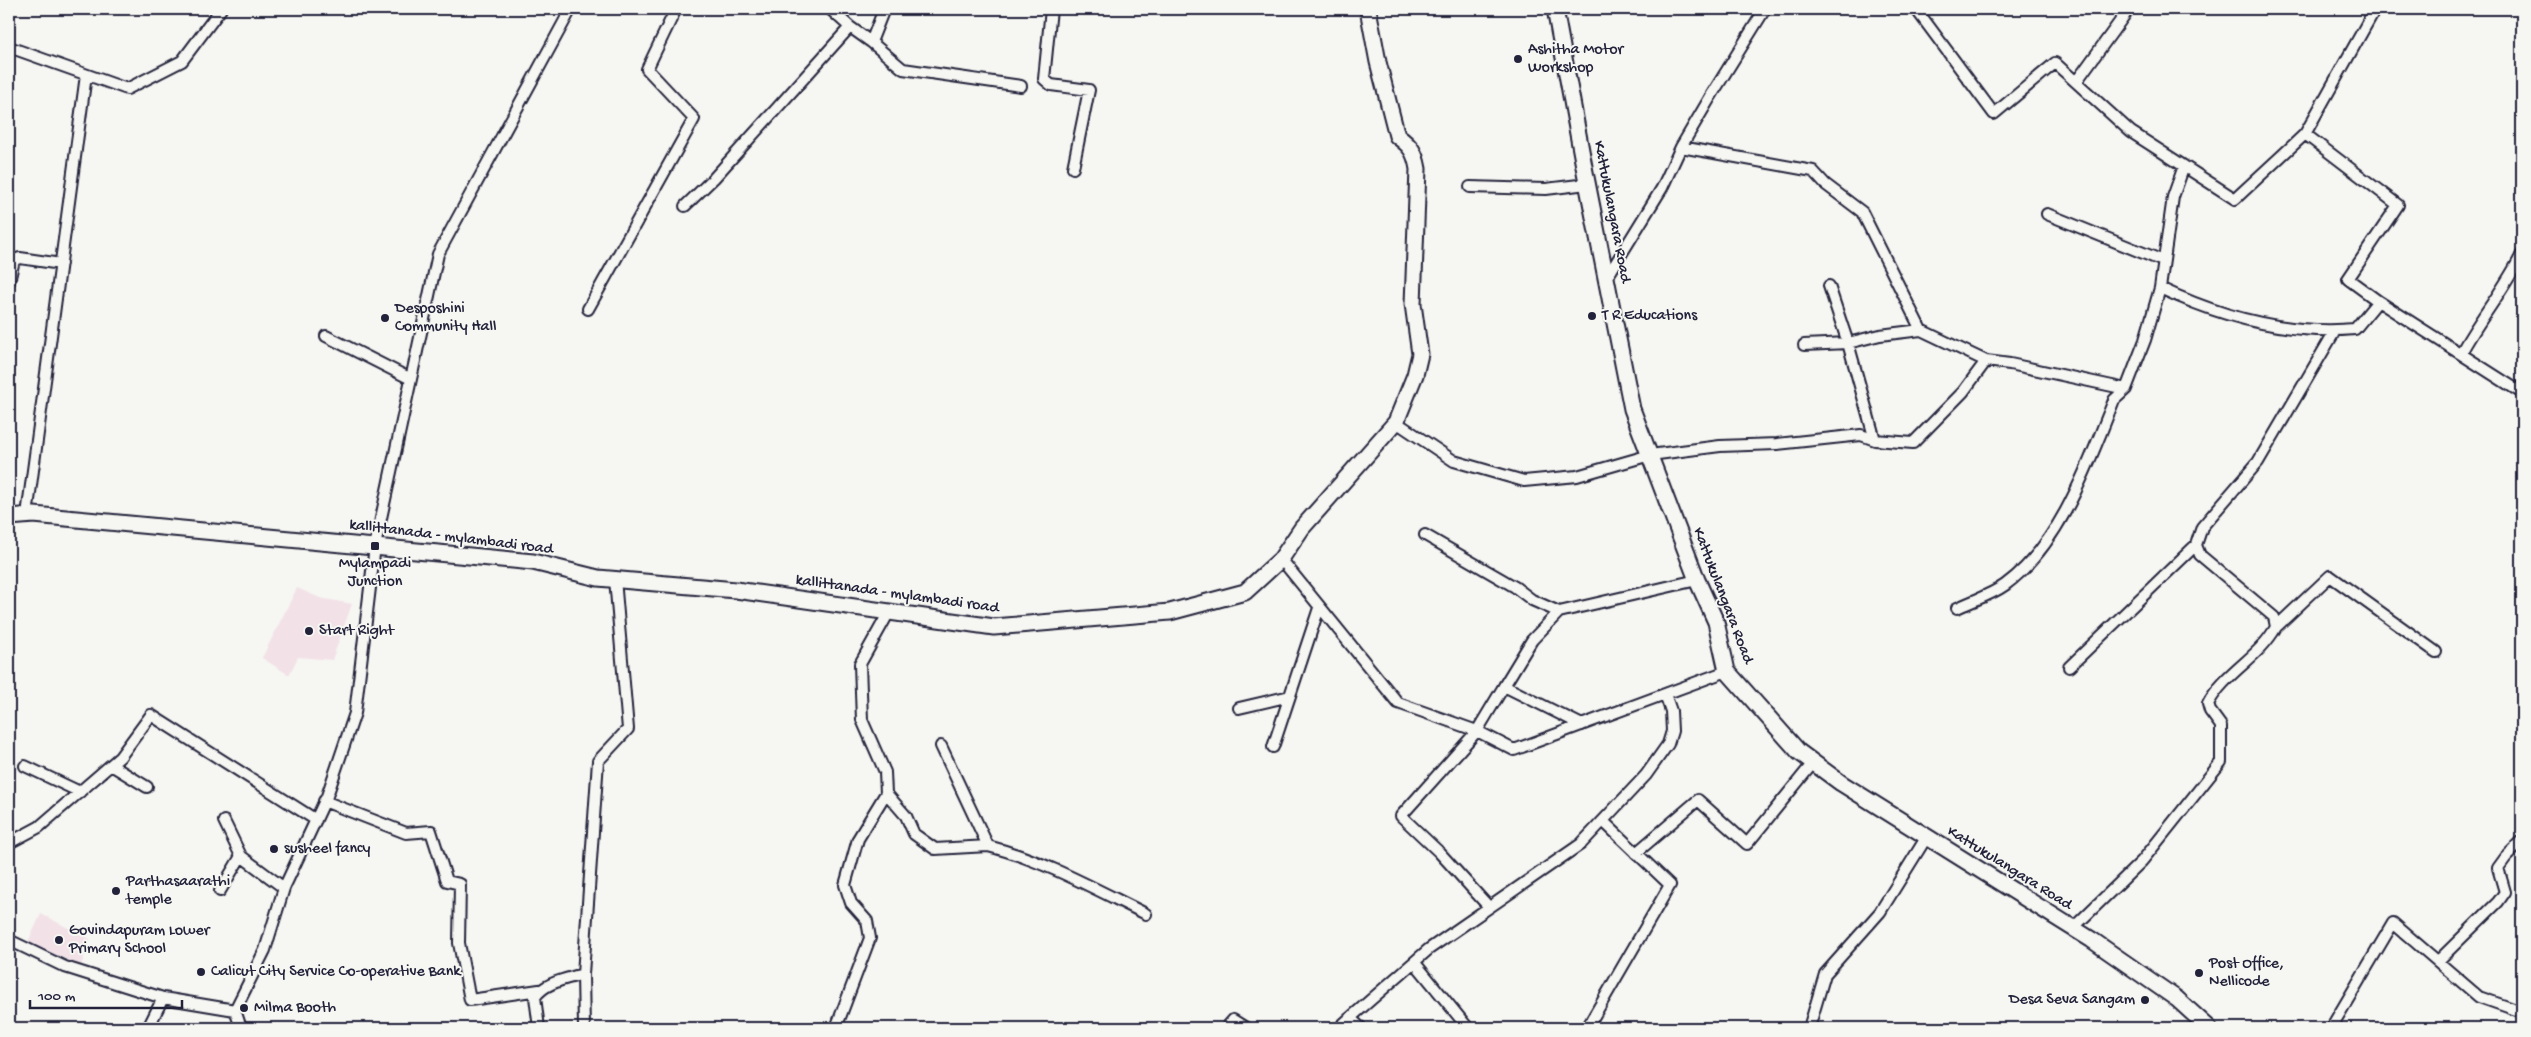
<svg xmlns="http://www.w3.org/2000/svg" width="2531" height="1037" font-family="'Gochi Hand',sans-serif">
<rect width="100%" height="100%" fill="#f6f6f2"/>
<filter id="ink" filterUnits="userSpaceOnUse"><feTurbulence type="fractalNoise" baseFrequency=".02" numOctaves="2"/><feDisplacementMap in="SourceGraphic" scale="10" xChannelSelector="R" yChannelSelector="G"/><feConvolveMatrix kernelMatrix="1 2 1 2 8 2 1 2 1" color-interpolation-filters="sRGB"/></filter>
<g filter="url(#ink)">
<path fill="#f2e2e8" d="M 297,588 L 320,598 L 352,604 L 332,660 L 298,657 L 289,675 L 262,658 Z
M 41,914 L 90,939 L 81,966 L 28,942 Z"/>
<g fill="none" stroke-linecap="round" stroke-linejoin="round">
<defs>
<path id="street" d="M 1051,9 L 1044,79 L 1051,85 L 1089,90 L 1073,168
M 1916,9 L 1994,114 L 2055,63 L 2131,132 L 2235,199 L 2305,134
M 850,27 L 871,42 L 884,9
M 871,42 L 903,69 L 1021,86
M 9,47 L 127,89 L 182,61 L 221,9
M 2076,82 L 2129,9
M 1681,147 L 1813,171 L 1825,184 L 1862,212 L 1921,330
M 1470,187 L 1546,189 L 1587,184
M 685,206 L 714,178 L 850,27 L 830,9
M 2047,214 L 2163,261
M 1606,279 L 1662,188 L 1681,147 L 1711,96 L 1765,9
M 9,282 L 14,260 L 20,258 L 61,264
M 1829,286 L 1848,343 L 1875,440
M 2160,288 L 2173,197 L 2184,166
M 2378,301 L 2522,393
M 588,309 L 694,119 L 647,69 L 674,13 L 667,9
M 326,336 L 411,379
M 1804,345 L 1848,343 L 1880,335 L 1921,330 L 1986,361 L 2010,364 L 2126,389 L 2114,400 C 2089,462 2061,544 2005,585 C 1991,595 1972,601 1957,608
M 2461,353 C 2479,319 2505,289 2522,254
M 2126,389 L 2145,340 L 2160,288 C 2221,317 2287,335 2355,329 L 2378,301 L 2348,279 L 2398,205 L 2305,134 L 2375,9
M 1396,422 L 1454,461 L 1524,481 L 1577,476 L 1650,455 L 1720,446 L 1777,444 L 1861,435 L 1875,440 L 1913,443 L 1963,392 L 1986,361
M 27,515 L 86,75
M 1425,535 L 1515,587 L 1532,600 L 1559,612 L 1697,580
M 1281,559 L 1398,703 L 1477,731 L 1514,750 L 1727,671
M 2276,627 L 2330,576 L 2436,652
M 2069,667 L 2196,545
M 1504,686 L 1532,640 L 1559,612
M 1239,708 L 1290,696
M 941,746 L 988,846 C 1043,860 1095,889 1146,914
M 1273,747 L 1319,608
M 111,765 L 147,787
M 25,766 L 80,792
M 886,793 L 906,816 L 914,834 L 935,849 L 988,846
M 324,801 L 406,833 L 431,831 L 447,881 L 460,884 L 459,943 L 470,1000 L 539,990
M 224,821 L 241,856 L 284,888
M 9,843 L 39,827 L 120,757 L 151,715 L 316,820
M 1636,853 L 1698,800 L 1747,844 L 1813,763
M 220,891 L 241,856
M 1489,907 L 1439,852 L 1401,816 L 1477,731 L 1504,686 L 1582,725
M 2072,929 L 2142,861 L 2221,762 L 2221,726 L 2210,711 L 2208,704 C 2224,673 2259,658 2276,627 L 2274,617 L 2200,555 L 2196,545 L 2202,527 L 2258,462 L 2335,331
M 9,940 L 65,967 L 163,998 L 235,1010 L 241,1028
M 2438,961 L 2498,902 L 2505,892 L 2498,868 L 2506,857 L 2522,841
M 1415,963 L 1468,1028
M 235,1010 L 265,950 L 284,888 L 327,796 L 355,713 L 375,546 L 438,254 L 571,9
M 148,1028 L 163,998
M 539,1028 L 535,997 C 545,982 567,979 583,974
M 584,1028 L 583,974 L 598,761 L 628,729 L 615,579
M 836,1028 L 870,938 L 867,921 L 851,903 L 845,885 L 858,839 L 886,793 L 885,772 L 862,720 L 860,664 L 889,612
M 1226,1028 L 1233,1020 L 1246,1028
M 1339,1028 L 1350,1018
M 1361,1028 L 1350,1018 L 1429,949 L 1581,844 L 1646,775 L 1668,744 L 1672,731 L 1671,711 L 1665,694
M 1587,1028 L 1670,885 L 1603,821
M 1809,1028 L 1825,974 L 1880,912 L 1926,838
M 2331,1028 L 2393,923 L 2479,997 L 2522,1012"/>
<path id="secondary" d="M 1555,9 L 1585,172 L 1632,409 L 1697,580 L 1716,622 L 1727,671 L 1799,752 L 1841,783 L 2092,940 L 2177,999 L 2209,1028
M 9,517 L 34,515 L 533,562 L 598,578 L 736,590 L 994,627 L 1170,612 L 1245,592 L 1281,559 L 1302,528 L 1396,422 L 1415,375 L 1420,354 L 1413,304 L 1418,169 C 1415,152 1411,146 1397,136 L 1378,62 L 1368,9"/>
</defs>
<use href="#street" stroke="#22223b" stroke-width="14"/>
<use href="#secondary" stroke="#22223b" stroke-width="19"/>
<use href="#street" stroke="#f6f6f2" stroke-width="10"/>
<use href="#secondary" stroke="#f6f6f2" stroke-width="15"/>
</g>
</g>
<g fill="#22223b" stroke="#f6f6f2" stroke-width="2">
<circle cx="1518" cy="59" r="5"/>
<circle cx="1592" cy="316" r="5"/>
<circle cx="385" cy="318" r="5"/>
<rect x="370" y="541" width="10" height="10" rx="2.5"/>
<circle cx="309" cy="631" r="5"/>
<circle cx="274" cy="849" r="5"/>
<circle cx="116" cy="891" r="5"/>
<circle cx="59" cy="940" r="5"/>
<circle cx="201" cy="972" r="5"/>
<circle cx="2199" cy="973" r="5"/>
<circle cx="2145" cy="1000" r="5"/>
<circle cx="244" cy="1008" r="5"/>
</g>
<g text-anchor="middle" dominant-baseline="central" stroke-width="4" stroke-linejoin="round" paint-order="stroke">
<g font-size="16" fill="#22223b" stroke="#f6f6f2" text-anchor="start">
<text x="1528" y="50">Ashitha Motor<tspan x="1528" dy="18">Workshop</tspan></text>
<text x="395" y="309">Desposhini<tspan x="395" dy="18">Community Hall</tspan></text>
<text x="1602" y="316">T R Educations</text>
<text x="375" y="564" text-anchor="middle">Mylampadi<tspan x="375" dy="18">Junction</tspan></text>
<text x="319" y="631">Start Right</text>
<text x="284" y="849">susheel fancy</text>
<text x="126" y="882">Parthasaarathi<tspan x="126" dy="18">temple</tspan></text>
<text x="69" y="931">Govindapuram Lower<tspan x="69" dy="18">Primary School</tspan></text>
<text x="2209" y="964">Post Office,<tspan x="2209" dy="18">Nellicode</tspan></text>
<text x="211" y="972">Calicut City Service Co-operative Bank</text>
<text x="2135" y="1000" text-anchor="end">Desa Seva Sangam</text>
<text x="254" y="1008">Milma Booth</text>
</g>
<g font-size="16" fill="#22223b" stroke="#f6f6f2">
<text transform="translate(1611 212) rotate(79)">Kattukulangara Road</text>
<text transform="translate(451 538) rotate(7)">kallittanada - mylambadi road</text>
<text transform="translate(897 595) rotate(8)">kallittanada - mylambadi road</text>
<text transform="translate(1722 596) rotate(69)">Kattukulangara Road</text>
<text transform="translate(2009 869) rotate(32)">Kattukulangara Road</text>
</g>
</g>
<rect width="2531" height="1037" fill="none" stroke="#f6f6f2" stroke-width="30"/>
<rect x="15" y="15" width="2501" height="1007" fill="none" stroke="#22223b" stroke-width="2" filter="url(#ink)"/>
<path d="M30 1000v8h152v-8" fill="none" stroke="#22223b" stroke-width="2.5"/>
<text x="38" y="1000" font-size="15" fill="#22223b" stroke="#f6f6f2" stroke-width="4" paint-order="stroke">100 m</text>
</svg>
